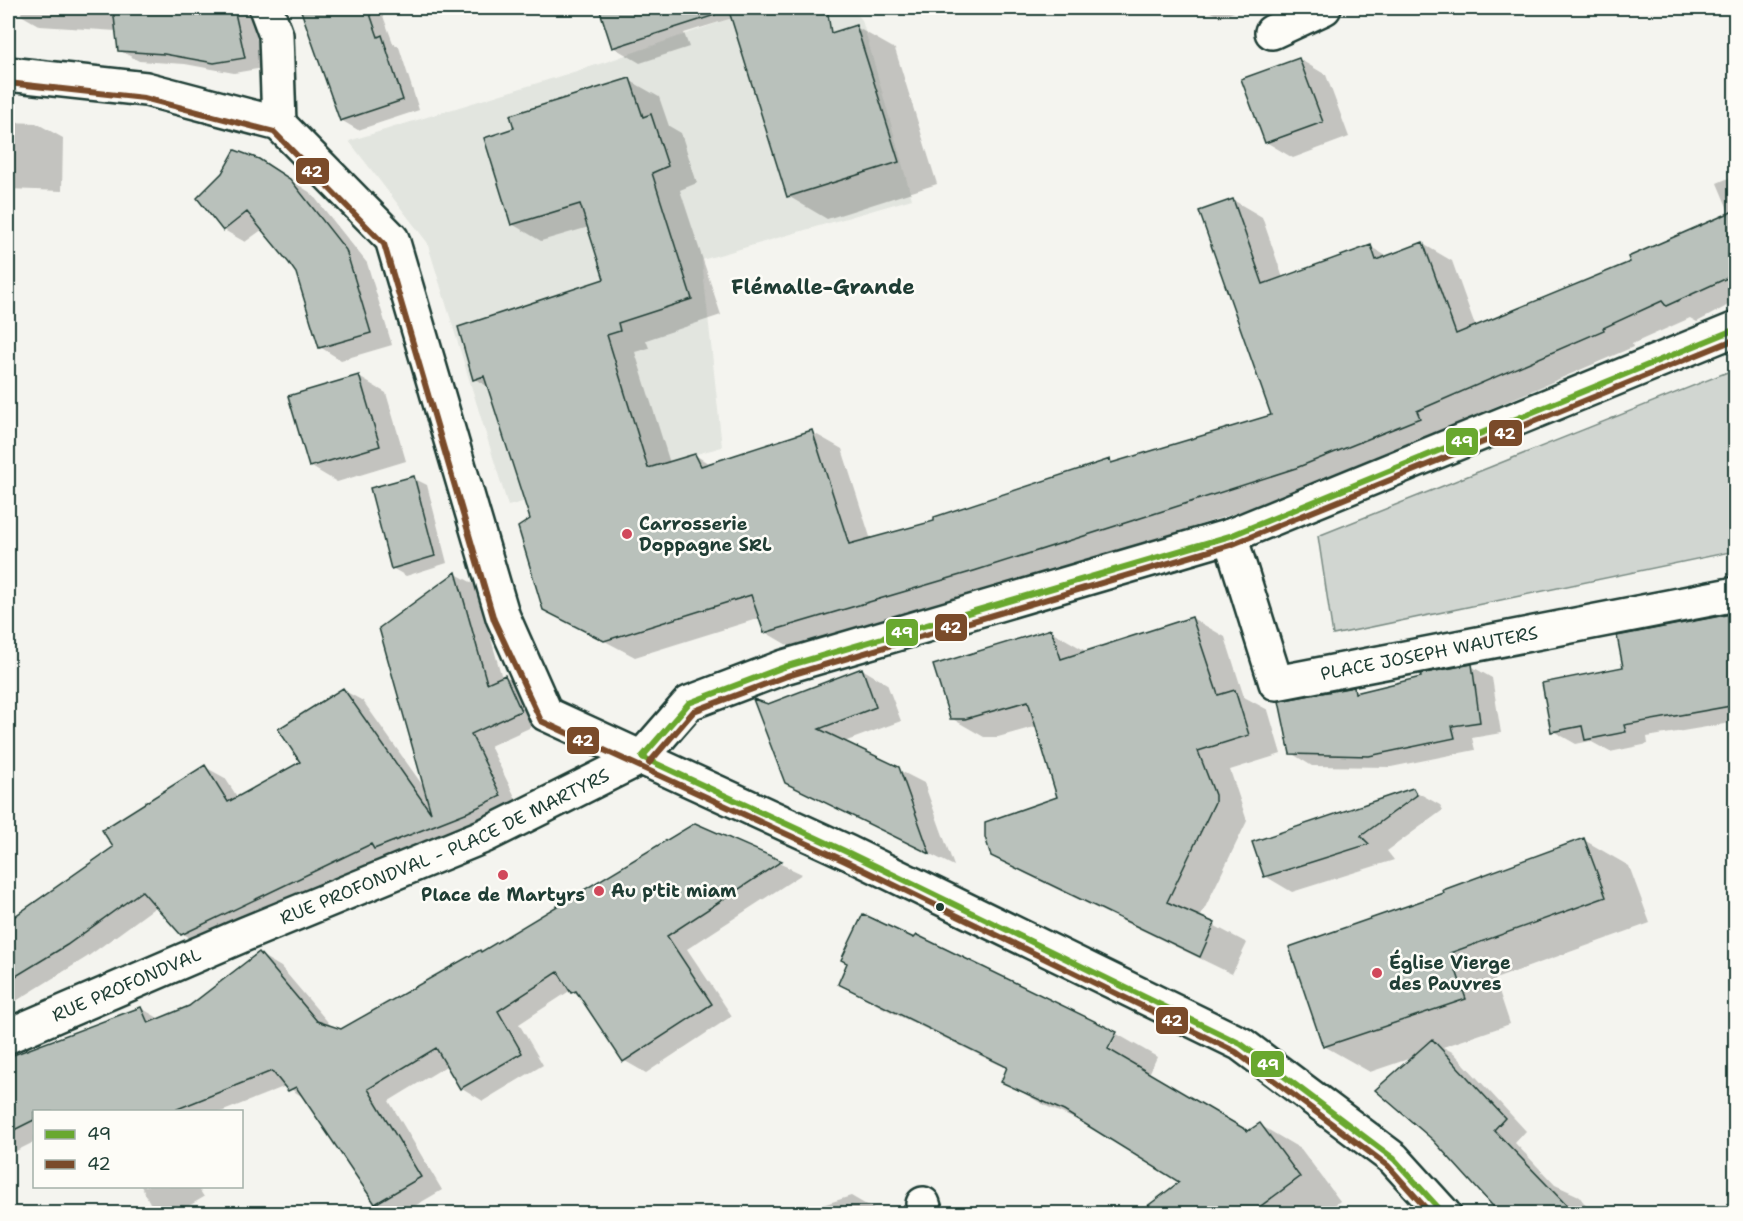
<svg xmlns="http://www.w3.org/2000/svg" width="1743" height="1221" font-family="'Shantell Sans',sans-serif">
<rect width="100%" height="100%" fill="#f4f4ef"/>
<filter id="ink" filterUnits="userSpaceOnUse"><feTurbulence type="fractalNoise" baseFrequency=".0167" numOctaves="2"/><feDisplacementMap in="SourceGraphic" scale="12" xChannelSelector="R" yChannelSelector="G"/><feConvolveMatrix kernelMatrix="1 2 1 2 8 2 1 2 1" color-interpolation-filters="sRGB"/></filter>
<g filter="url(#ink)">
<path fill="#e2e5df" d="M 760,8 L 852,8 L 862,20 L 912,199 L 702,260 L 722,447 L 508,506 L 427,242 L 349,141 L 606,62 Z"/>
<path fill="#d1d6d1" stroke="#788a82" stroke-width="1.5" d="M 1735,369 L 1735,551 L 1333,635 L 1318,536 Z"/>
<path fill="#0003" d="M 22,8 L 250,8 L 263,68 L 234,73 L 185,64 L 139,61 L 119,50 L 117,31 L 40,26 L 21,15 Z
M 302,8 L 380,8 L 393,43 L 399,47 L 419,110 L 358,130 L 341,120 Z
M 599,8 L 740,8 L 742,15 L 684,33 L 689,47 L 640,63 L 613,47 Z
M 1203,8 L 1245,8 L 1220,17 Z
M 856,27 L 895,49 L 937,184 L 827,219 L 788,196 Z
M 1299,59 L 1326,75 L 1349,137 L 1293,158 L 1266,142 Z
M 629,80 L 659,97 L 669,126 L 681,133 L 697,183 L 680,190 L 721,315 L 646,340 L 649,348 L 635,352 L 670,463 L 695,455 L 711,465 L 812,432 L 842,449 L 871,540 L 936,522 L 1110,461 L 1114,464 L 1273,416 L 1233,200 L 1262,217 L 1283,278 L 1371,247 L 1388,257 L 1423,244 L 1452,261 L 1476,328 L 1631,262 L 1730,214 L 1717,183 L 1736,175 L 1736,301 L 1697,322 L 1690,318 L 1632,344 L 1633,347 L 1446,428 L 1448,435 L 1326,484 L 1004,588 L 794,649 L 765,632 L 760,618 L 635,657 L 544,609 L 531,519 L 490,388 L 475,379 L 606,280 L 589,227 L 541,241 L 512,224 L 516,129 Z
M 8,122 L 36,123 L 63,138 L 62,191 L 8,189 Z
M 259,160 L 311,193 L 367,263 L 392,345 L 341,360 L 320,347 L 297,272 L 263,229 L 245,242 L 224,230 Z
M 359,377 L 386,393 L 406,461 L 337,482 L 310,466 Z
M 413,478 L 427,485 L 447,563 L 406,576 L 392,568 Z
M 456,574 L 476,585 L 502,678 L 505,676 L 526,688 L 540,723 L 490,746 L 520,807 L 396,860 L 390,856 L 202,945 L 182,933 L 157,906 L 87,957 L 8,1006 L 8,911 L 17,916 L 115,848 L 205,767 L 225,778 L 238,798 L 302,763 L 343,690 L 363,701 L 426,790 Z
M 1736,615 L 1736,722 L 1647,737 L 1648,744 L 1610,752 L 1590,741 L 1576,744 L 1553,731 L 1625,668 Z
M 1192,618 L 1225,637 L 1244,697 L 1268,710 L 1281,754 L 1230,770 L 1247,821 L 1200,918 L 1247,943 L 1232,974 L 1026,874 L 992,855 L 1059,798 L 1037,726 L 998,737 L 984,737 L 951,718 L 1051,631 L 1084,650 L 1085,653 Z
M 1471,666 L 1492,678 L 1501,733 L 1472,738 L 1475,750 L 1391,767 L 1312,766 L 1291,753 L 1354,689 L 1361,693 Z
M 862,669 L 887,684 L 901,721 L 844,742 L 924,783 L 954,866 L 787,782 L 768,705 Z
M 1413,790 L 1440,805 L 1443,810 L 1387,851 L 1394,860 L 1292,892 L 1265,876 Z
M 695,824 L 802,874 L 687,949 L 732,1016 L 646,1073 L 625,1061 L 583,998 L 571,990 L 519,1024 L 543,1065 L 483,1101 L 462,1088 L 448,1065 L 389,1101 L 442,1190 L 401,1214 L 390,1214 L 374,1204 L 306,1099 L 286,1086 L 221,1112 L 34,1112 L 34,1142 L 8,1155 L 8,1083 L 46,1067 L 141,1008 L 160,1019 L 190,1008 L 259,954 L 281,967 L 338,1034 L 482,953 Z
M 1584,840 L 1629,866 L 1650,923 L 1495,979 L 1510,1024 L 1443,1047 L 1454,1053 L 1526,1131 L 1515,1143 L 1555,1185 L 1579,1196 L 1592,1214 L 1503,1214 L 1414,1057 L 1370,1072 L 1324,1046 L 1446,894 Z
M 840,984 L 1116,1034 L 1104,1055 L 1106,1057 L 1117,1034 L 1157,1057 L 1149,1074 L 1249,1133 L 1260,1125 L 1301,1149 L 1340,1201 L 1323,1214 L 1139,1214 L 1182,1182 L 1096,1129 L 1044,1105 L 1003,1081 L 1008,1069 L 881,1007 Z
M 141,1186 L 197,1186 L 204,1197 L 175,1214 L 169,1214 L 150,1203 Z
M 851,1196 L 882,1214 L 797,1213 Z
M 1023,1210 L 1029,1214 L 1012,1214 Z"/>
<path fill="#b9c1bb" stroke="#1f3d34" stroke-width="1.5" d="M 113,8 L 234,8 L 245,58 L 214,63 L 164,54 L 118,51 Z
M 300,8 L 368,8 L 378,37 L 382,35 L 403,100 L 340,121 Z
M 599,8 L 714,8 L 715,15 L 612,48 Z
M 728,8 L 827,8 L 831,33 L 856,25 L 899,162 L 787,197 Z
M 1299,58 L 1323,122 L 1265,143 L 1241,79 Z
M 630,78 L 643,117 L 651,114 L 668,166 L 652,173 L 692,299 L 618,323 L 620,331 L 607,335 L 648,468 L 695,454 L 701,466 L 812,430 L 849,544 L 934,521 L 934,517 L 1110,459 L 1111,463 L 1271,415 L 1199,211 L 1233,199 L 1263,284 L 1371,245 L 1376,260 L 1423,242 L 1456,334 L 1630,262 L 1628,257 L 1736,210 L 1736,274 L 1666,306 L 1662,301 L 1603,328 L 1604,330 L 1417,411 L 1420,418 L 1296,468 L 1169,509 L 974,571 L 764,633 L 751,595 L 604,641 L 543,610 L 518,527 L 530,519 L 484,376 L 473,380 L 458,327 L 604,279 L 580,204 L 511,225 L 484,138 L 514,128 L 510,115 Z
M 235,150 L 259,159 L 290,179 L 346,250 L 371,333 L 319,348 L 296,273 L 289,263 L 247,212 L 223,231 L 197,198 L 222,173 Z
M 359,375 L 380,446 L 309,467 L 288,396 Z
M 414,476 L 435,556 L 391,569 L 370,488 Z
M 456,572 L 487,683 L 505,675 L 521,711 L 471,734 L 501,796 L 468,812 L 374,849 L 371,844 L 181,935 L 142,891 L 67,945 L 8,981 L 8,921 L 113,847 L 102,830 L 205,765 L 228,802 L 300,762 L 278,729 L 343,688 L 431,813 L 379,628 Z
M 1736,613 L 1736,705 L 1624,725 L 1626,732 L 1585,740 L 1582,726 L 1551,732 L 1542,683 L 1623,667 L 1617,636 Z
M 1192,617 L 1218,695 L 1235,690 L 1249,735 L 1198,751 L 1215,795 L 1215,802 L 1167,902 L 1215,923 L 1200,957 L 991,856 L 985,837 L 985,822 L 1057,797 L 1028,701 L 965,719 L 950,719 L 933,665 L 1051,629 L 1061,659 Z
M 1472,664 L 1480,722 L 1452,726 L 1455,738 L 1369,756 L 1290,754 L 1279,701 L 1354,687 L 1355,693 L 1421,677 L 1420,674 Z
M 862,668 L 876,707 L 819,729 L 899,767 L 930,854 L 785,783 L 753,699 L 768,704 Z
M 1413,788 L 1417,795 L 1361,836 L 1369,844 L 1264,877 L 1252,842 Z
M 695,823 L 782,861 L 667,936 L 712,1004 L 623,1062 L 576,991 L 571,993 L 558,972 L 498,1011 L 522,1053 L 460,1089 L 436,1048 L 368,1089 L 421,1177 L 375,1204 L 296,1087 L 288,1091 L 272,1071 L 170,1112 L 34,1112 L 34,1120 L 8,1133 L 8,1057 L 141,1007 L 148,1023 L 189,1006 L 259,952 L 317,1021 L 341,1029 L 480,950 L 481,952 Z
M 1584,838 L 1606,897 L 1450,953 L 1466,999 L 1323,1047 L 1289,947 L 1444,893 L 1443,890 Z
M 863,914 L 914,938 L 917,935 L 1117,1032 L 1108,1049 L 1248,1131 L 1260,1123 L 1300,1177 L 1250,1214 L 1137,1214 L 1179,1182 L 1064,1111 L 1001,1082 L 1007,1067 L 838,984 L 847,963 L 841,960 Z
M 1432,1039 L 1505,1118 L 1494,1130 L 1575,1214 L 1500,1214 L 1433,1140 L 1375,1090 Z"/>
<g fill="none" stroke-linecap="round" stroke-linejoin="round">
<defs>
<g id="street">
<path d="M 266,8 L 276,35 L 279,124"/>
<path d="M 1272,32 L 1324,8"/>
<path id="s1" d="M 1230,536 L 1276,683 L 1736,594"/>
<path id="s2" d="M 8,1036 L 245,934 L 484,836 L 642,757"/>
<path d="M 923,1204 L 926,1214"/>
</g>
<path id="secondary" d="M 8,74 L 146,89 L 279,124 L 392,239 L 503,617 L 546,714 L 849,853 L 1241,1044 L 1394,1159 L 1444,1214
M 642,757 L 689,703 L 784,667 L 1230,536 L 1736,329"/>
</defs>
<use href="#street" stroke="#1f3d34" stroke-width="38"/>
<use href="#secondary" stroke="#1f3d34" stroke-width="38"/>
<use href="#street" stroke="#fdfcf7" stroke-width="33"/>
<use href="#secondary" stroke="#fdfcf7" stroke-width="33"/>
<defs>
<path id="bus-1" d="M 642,757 L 689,703 L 784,667 L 1230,536 L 1736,329
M 642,757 L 849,853 L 1241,1044 L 1394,1159 L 1444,1214"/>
<path id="bus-2" d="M 8,83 L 144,98 L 274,132 L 384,244 L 494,620 L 541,721 L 845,861 L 1236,1052 L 1388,1166 L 1431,1214
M 649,763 L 694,711 L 787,676 L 1233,544 L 1736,339"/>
</defs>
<use href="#bus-1" stroke="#fdfcf7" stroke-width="10"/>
<use href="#bus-2" stroke="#fdfcf7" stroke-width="10"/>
<use href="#bus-1" stroke="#69a82f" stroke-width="6"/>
<use href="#bus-2" stroke="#7a4b2a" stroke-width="6"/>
</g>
</g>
<g fill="#d1495b" stroke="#fdfcf7" stroke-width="2">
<circle cx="627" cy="534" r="6"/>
<circle cx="503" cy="875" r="6"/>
<circle cx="599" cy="891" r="6"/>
<circle cx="1377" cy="973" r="6"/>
</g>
<circle fill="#1f3d34" stroke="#fdfcf7" stroke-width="2" cx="940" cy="907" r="5"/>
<g text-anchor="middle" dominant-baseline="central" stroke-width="5" stroke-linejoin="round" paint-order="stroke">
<g font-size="18" font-weight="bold" fill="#1f3d34" stroke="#fdfcf7" text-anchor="start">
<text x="639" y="524">Carrosserie<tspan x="639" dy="21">Doppagne SRL</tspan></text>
<text x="611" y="891">Au p'tit miam</text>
<text x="503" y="895" text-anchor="middle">Place de Martyrs</text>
<text x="1389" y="963">Église Vierge<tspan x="1389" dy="21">des Pauvres</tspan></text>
</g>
<g font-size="18" fill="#1f3d34" stroke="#fdfcf7">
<text stroke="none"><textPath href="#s1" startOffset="310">PLACE JOSEPH WAUTERS</textPath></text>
<text stroke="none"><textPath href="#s2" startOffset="476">RUE PROFONDVAL - PLACE DE MARTYRS</textPath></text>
<text stroke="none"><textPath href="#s2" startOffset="129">RUE PROFONDVAL</textPath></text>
</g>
<g font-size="21" font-weight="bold" fill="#1f3d34" stroke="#fdfcf7">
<text x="823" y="287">Flémalle-Grande</text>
</g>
</g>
<g stroke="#fdfcf7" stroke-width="2">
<rect x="295" y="157" width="35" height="28" rx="6" fill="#7a4b2a"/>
<rect x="1488" y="419" width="35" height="28" rx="6" fill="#7a4b2a"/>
<rect x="1445" y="427" width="34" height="29" rx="6" fill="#69a82f"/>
<rect x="934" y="613" width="34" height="29" rx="6" fill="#7a4b2a"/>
<rect x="885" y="618" width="34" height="29" rx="6" fill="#69a82f"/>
<rect x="566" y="726" width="34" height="29" rx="6" fill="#7a4b2a"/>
<rect x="1155" y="1006" width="34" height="29" rx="6" fill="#7a4b2a"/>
<rect x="1250" y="1050" width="35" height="28" rx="6" fill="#69a82f"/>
</g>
<g font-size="16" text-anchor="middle" font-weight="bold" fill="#fff">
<text x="312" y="177">42</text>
<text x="1505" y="439">42</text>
<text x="1462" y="447">49</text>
<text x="951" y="633">42</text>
<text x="902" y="638">49</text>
<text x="583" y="746">42</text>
<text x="1172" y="1026">42</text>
<text x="1268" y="1070">49</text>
</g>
<rect width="1743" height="1221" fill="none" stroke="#fdfcf7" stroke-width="30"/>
<rect x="15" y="15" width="1713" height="1191" fill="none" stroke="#1f3d34" stroke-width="2" filter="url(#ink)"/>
<rect x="33" y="1110" width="210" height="78" fill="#fdfcf7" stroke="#a4b0a9" stroke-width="1.5"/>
<rect x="45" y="1130" width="30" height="9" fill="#69a82f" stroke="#a4b0a9" stroke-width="1.5"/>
<text x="87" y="1140" font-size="18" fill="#1f3d34">49</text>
<rect x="45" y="1160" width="30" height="9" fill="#7a4b2a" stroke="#a4b0a9" stroke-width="1.5"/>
<text x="87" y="1170" font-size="18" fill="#1f3d34">42</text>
</svg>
